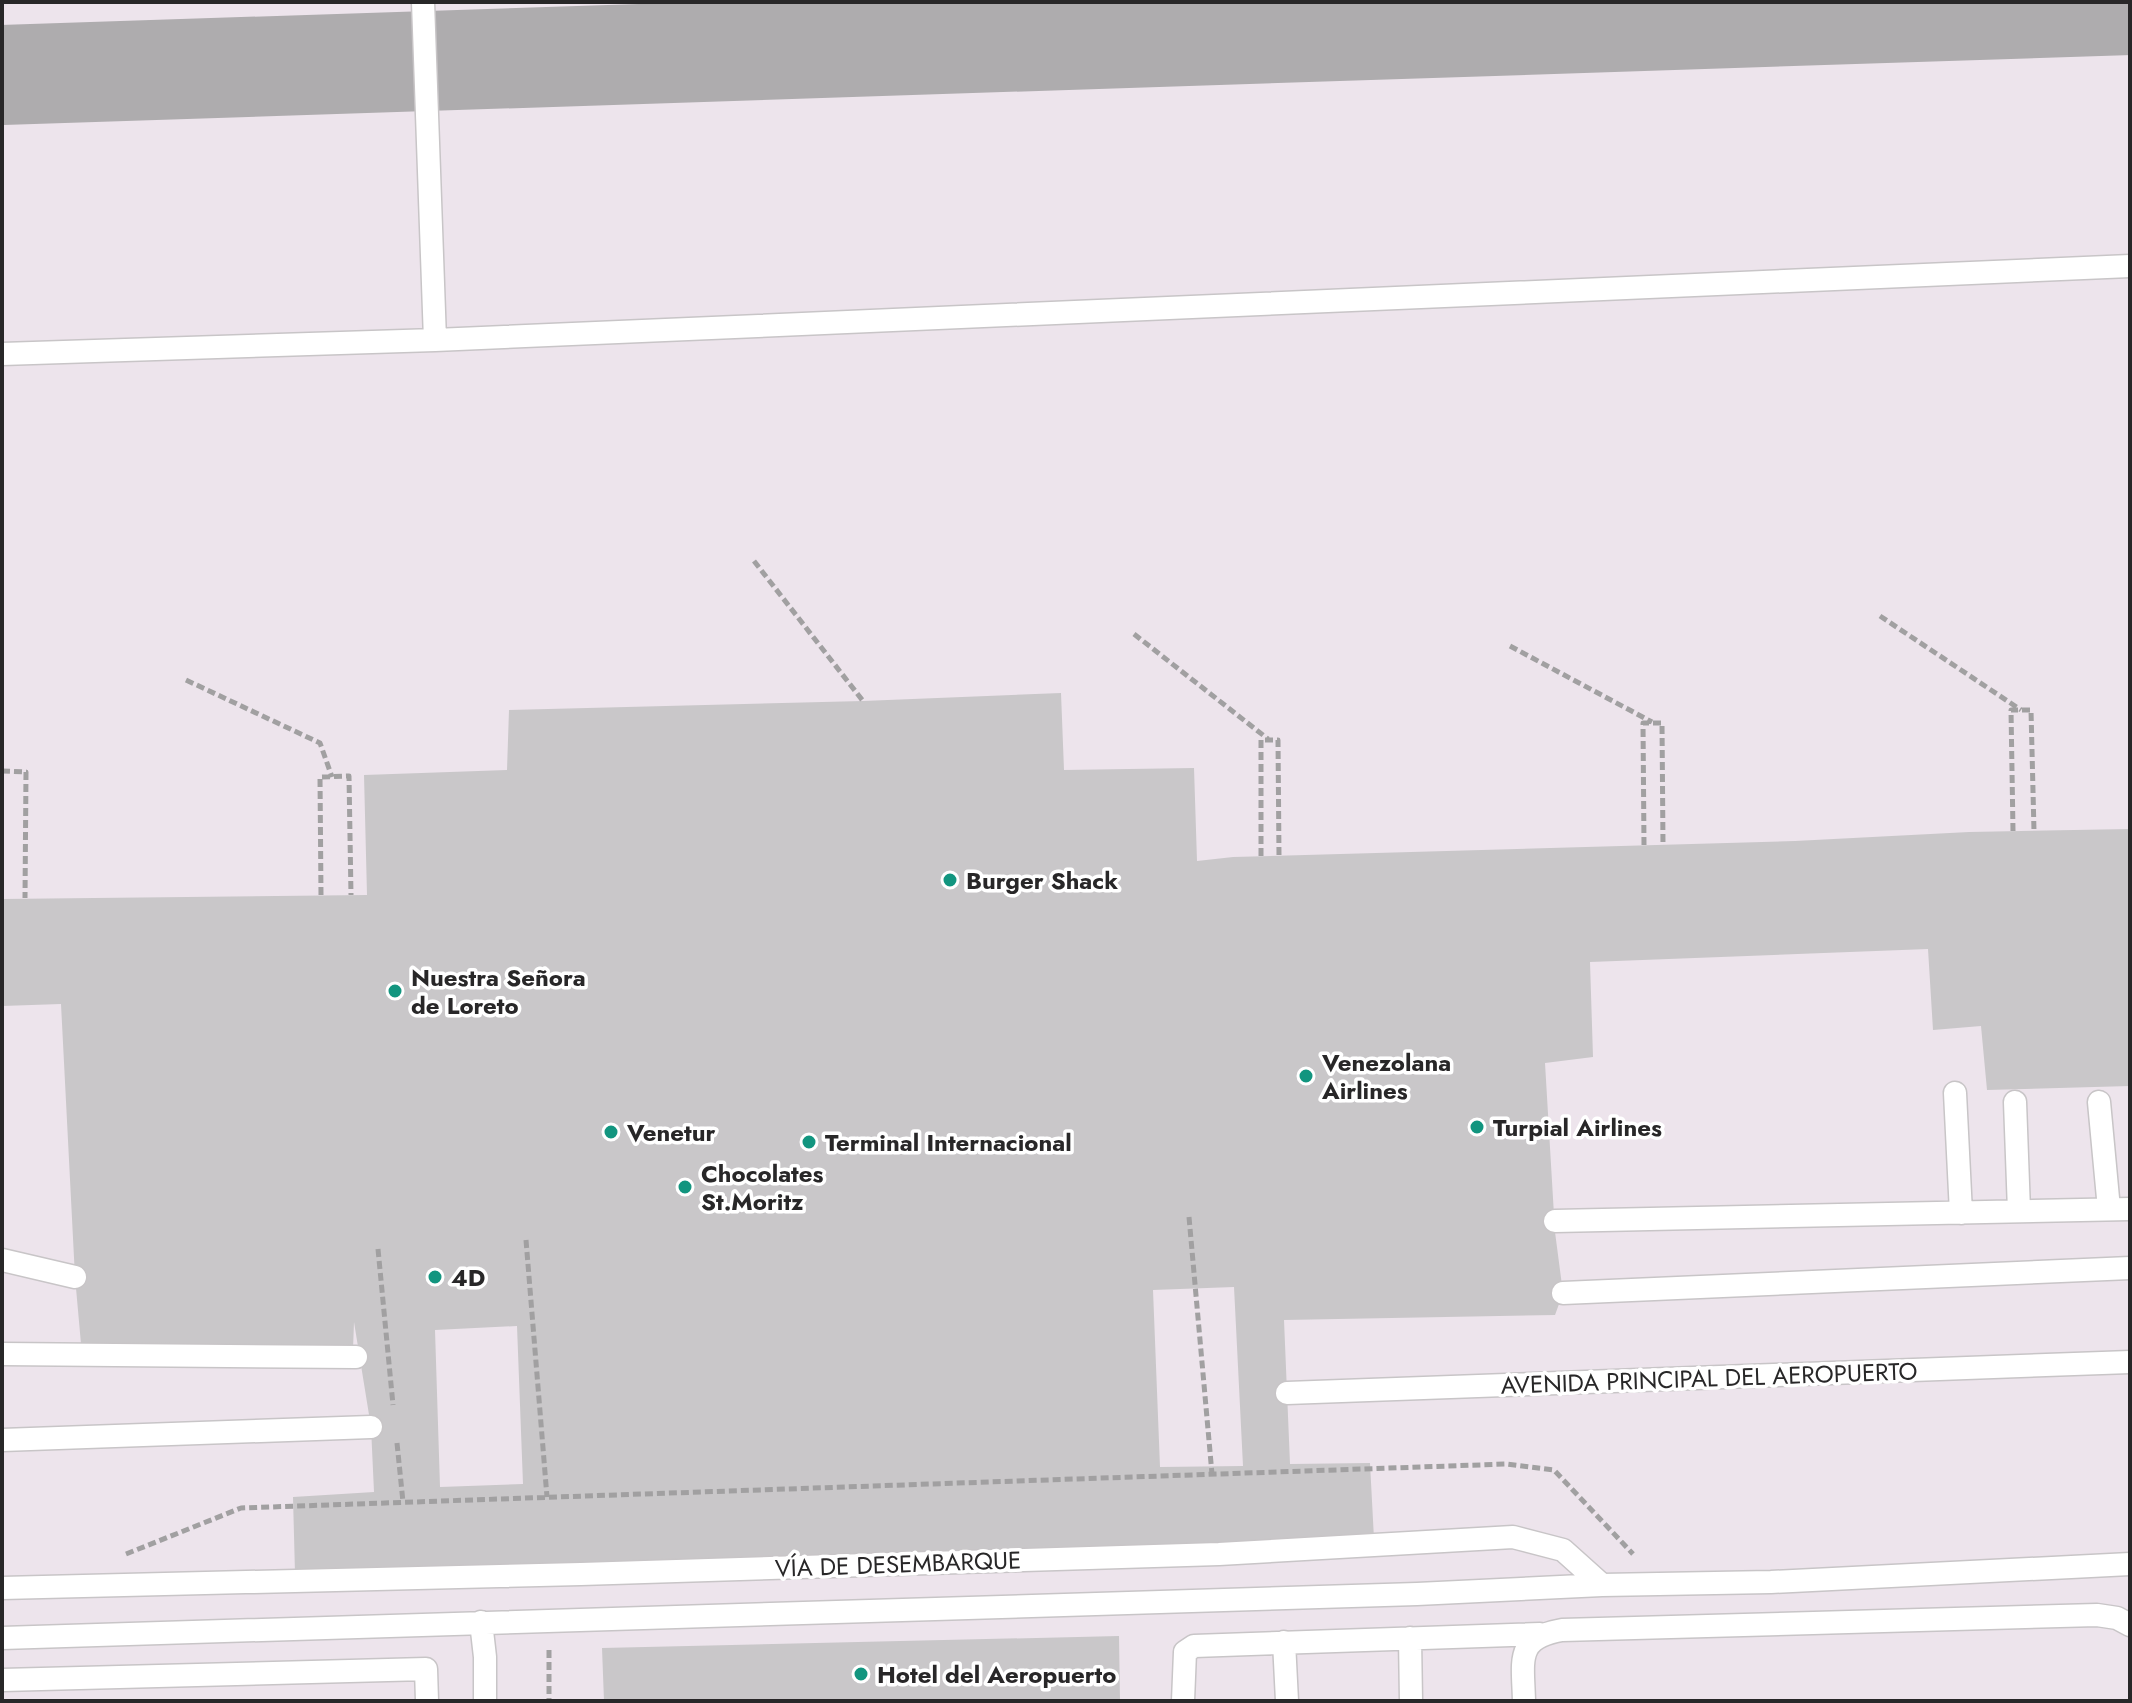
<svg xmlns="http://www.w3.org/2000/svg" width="2132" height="1703" font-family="Jost,sans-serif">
<rect width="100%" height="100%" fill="#f4f2f4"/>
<path fill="#ede4ec" d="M 2,2 L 2130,2 L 2130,1701 L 2,1701 Z"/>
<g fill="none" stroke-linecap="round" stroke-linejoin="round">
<path stroke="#aeacae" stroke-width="100" d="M 2,75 L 2130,5"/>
</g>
<path fill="#c9c7c9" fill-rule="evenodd" d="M 1061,693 L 1064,770 L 1194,768 L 1197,861 L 1233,857 L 1795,841 L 1969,832 L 2130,829 L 2130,1086 L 1987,1090 L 1981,1026 L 1933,1030 L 1928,949 L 1590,962 L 1593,1057 L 1545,1063 L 1555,1232 L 1563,1293 L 1555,1315 L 1284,1320 L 1290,1464 L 1370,1463 L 1374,1539 L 295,1573 L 293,1497 L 374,1492 L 371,1427 L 354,1322 L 353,1350 L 82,1355 L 75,1277 L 61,1004 L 2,1006 L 2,899 L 367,895 L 364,775 L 507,770 L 509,710 L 863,701 ZM 1234,1287 L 1243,1466 L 1160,1467 L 1153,1290 ZM 517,1326 L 523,1484 L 440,1487 L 435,1330 Z
M 1119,1636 L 1120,1701 L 604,1701 L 602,1648 Z"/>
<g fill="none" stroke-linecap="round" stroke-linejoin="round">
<defs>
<path id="service" d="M 423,2 L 435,340
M 2,354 L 435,340 L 2130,266
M 1955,1093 L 1961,1213
M 2015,1102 L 2019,1211
M 2099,1102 L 2109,1209
M 1555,1221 L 2130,1209
M 2,1260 L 75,1277
M 1563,1293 L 2130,1268
M 2,1354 L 356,1357
M 1287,1393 L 2130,1362
M 2,1440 L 371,1427
M 2,1588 L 581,1574 L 1219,1554 L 1513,1537 L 1563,1550 L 1602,1585
M 481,1622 L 485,1657 L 485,1701
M 2,1638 L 1417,1594 L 1602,1585 L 1771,1582 L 2130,1564
M 1410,1638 L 1411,1701
M 1284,1642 L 1287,1701
M 2,1680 L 426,1669 L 427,1701
M 1183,1701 L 1185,1652 L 1194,1646 L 1540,1634
M 1524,1701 C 1523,1660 1515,1638 1562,1630 L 2097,1615 L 2117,1618 L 2130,1625"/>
</defs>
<use href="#service" stroke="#c8c5c7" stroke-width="25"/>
<path stroke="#a1a0a1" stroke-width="5" stroke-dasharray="8 4" stroke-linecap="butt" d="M 754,561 L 863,701
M 1880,616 L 2021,710
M 1134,634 L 1268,739
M 1510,646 L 1652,722
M 186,680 L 320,743 L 332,777
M 2,771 L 26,772 L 25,898
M 2013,831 L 2011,710 L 2031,710 L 2034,831
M 1644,845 L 1643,723 L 1662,723 L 1663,845
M 1261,856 L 1261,740 L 1278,740 L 1279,856
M 321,895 L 320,777 L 349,776 L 351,895
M 1189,1217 L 1212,1474
M 526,1240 L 547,1497
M 378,1249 L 393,1405
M 397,1443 L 403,1502
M 126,1554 L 241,1508 L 1506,1464 L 1554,1470 L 1633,1554
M 549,1650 L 549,1701"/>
<use href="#service" stroke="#fff" stroke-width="22"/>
</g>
<g fill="#12957f" stroke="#fff" stroke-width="3">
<circle cx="950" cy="880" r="8"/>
<circle cx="395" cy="991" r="8"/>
<circle cx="1306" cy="1076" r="8"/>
<circle cx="1477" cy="1127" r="8"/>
<circle cx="611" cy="1132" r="8"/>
<circle cx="809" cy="1142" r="8"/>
<circle cx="685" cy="1187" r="8"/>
<circle cx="435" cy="1277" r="8"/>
<circle cx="861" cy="1674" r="8"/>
</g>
<g text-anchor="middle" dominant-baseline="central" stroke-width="7" stroke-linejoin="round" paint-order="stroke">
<g font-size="24" font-weight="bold" fill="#282728" stroke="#fff" text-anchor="start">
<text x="966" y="880">Burger Shack</text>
<text x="411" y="977">Nuestra Señora<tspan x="411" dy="28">de Loreto</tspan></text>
<text x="1322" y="1062">Venezolana<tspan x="1322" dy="28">Airlines</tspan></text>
<text x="1493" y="1127">Turpial Airlines</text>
<text x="627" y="1132">Venetur</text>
<text x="825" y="1142">Terminal Internacional</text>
<text x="701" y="1173">Chocolates<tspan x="701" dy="28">St.Moritz</tspan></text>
<text x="451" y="1277">4D</text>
<text x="877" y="1674">Hotel del Aeropuerto</text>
</g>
<g font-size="24" fill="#282728" stroke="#fff">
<text transform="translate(1709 1378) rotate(-2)">AVENIDA PRINCIPAL DEL AEROPUERTO</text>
<text transform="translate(898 1564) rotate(-2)">VÍA DE DESEMBARQUE</text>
</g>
</g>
<rect width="2132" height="1703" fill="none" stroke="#282728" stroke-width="8"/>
</svg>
